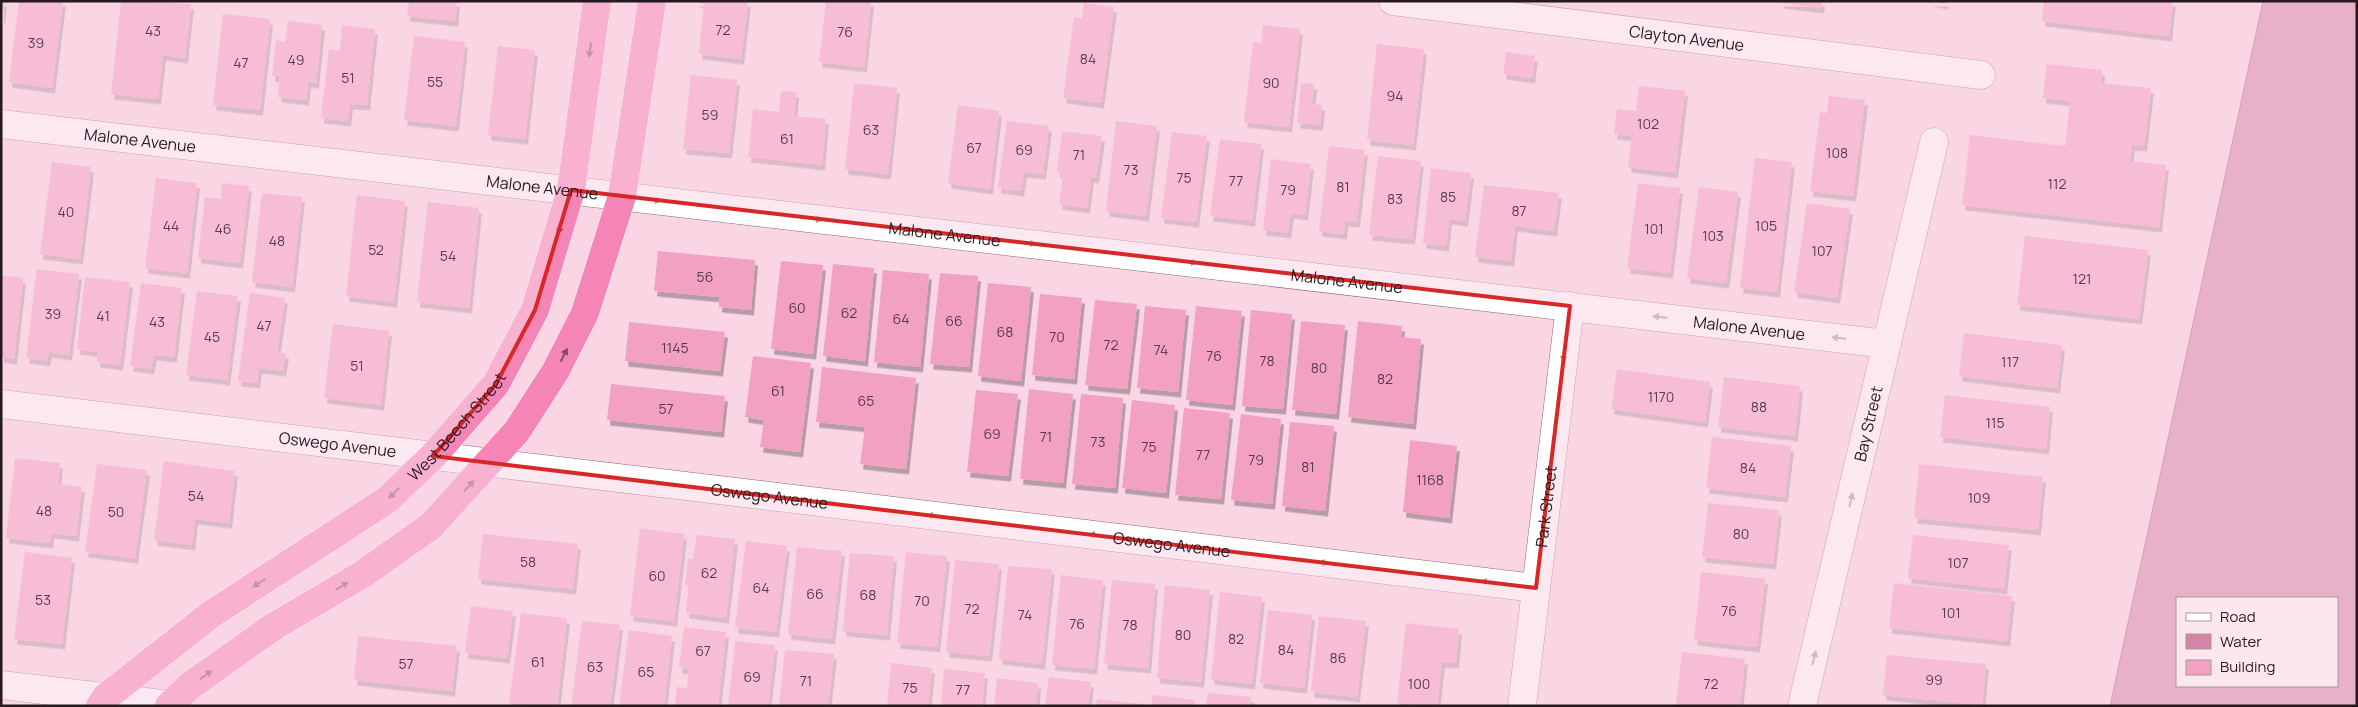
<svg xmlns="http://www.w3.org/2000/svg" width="2358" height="707" font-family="Manrope,sans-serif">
<defs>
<filter id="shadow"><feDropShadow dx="3" dy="5.5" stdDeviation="0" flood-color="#0004"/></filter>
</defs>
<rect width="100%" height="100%" fill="#fad5e3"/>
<path fill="#d485a6" stroke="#a0657e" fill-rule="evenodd" d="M 2263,1 L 2357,1 L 2357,706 L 2110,706 ZM 2177,598 L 2337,598 L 2337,686 L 2177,686 Z"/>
<path fill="#f3a1c3" filter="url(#shadow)" d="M 1,1 L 4,1 L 2,18 L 1,18 Z
M 19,1 L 63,1 L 52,88 L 9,82 Z
M 121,1 L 191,4 L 185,58 L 163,55 L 158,99 L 111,94 Z
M 409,1 L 457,1 L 455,21 L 407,16 Z
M 693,1 L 748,1 L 741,59 L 699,54 L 704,4 Z
M 826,1 L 871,1 L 864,67 L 819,62 Z
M 1781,1 L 1822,1 L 1821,8 L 1781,3 Z
M 1929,1 L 1946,1 L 1945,4 Z
M 2044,1 L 2173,1 L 2169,36 L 2042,21 Z
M 1084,3 L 1114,7 L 1101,103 L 1063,98 L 1074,17 L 1082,18 Z
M 223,14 L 270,19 L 260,110 L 213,105 Z
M 288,21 L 322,25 L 316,83 L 308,82 L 306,100 L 278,97 L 280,77 L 272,76 L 276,40 L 285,42 Z
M 342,25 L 375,29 L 367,105 L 350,104 L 348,121 L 321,118 L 329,49 L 340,51 Z
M 1263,25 L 1300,29 L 1289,127 L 1244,122 L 1253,42 L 1261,43 Z
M 414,36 L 465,42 L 456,126 L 404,120 Z
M 1377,44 L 1424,49 L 1413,145 L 1367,140 Z
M 498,46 L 535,50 L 525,139 L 488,135 Z
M 1506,52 L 1535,56 L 1532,78 L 1503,74 Z
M 2047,64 L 2102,70 L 2101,83 L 2151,88 L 2144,146 L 2132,145 L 2130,161 L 2166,165 L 2159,227 L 1962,205 L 1970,135 L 2065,146 L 2070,101 L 2043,98 Z
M 691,75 L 737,80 L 729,153 L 683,149 Z
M 854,83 L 897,88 L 888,174 L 845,169 Z
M 1301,83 L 1314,84 L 1312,104 L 1322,105 L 1320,125 L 1297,123 Z
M 1639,86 L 1685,91 L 1675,173 L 1628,167 L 1632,136 L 1614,134 L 1617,109 L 1636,111 Z
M 781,91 L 796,92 L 794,116 L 826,119 L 822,165 L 748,157 L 753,109 L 779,112 Z
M 1829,96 L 1865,100 L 1853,196 L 1810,191 L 1820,112 L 1827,113 Z
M 958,105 L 999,111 L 990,189 L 948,183 Z
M 1007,121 L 1049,126 L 1043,174 L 1024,172 L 1021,191 L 998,188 Z
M 1116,121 L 1157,126 L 1146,216 L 1106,211 Z
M 1062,131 L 1102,136 L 1096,178 L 1091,177 L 1087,208 L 1059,204 L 1063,173 L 1057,172 Z
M 1172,132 L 1207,136 L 1196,222 L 1161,218 Z
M 1220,139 L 1261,144 L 1252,221 L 1210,216 Z
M 1329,146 L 1365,150 L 1357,222 L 1345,221 L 1344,234 L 1319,231 Z
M 1378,156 L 1421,161 L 1412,239 L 1369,235 Z
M 1755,158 L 1792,162 L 1777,292 L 1740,288 Z
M 1271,159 L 1311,164 L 1305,215 L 1291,213 L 1288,233 L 1263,230 Z
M 52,162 L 91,167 L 80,259 L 40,254 Z
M 1431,168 L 1471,173 L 1465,221 L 1449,219 L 1446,246 L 1423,243 Z
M 156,178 L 197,183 L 187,273 L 145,268 Z
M 222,183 L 249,186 L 240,263 L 198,258 L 205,197 L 221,199 Z
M 1638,183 L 1680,188 L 1670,273 L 1627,268 Z
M 1484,185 L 1559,193 L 1554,231 L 1515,226 L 1511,261 L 1475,257 Z
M 1699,187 L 1738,192 L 1726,283 L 1687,278 Z
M 262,193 L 302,197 L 292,287 L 252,282 Z
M 357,195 L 405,201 L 394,302 L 346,296 Z
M 428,202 L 479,208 L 469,308 L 417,302 Z
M 1807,203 L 1850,209 L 1837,298 L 1794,292 Z
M 2025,236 L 2148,250 L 2139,319 L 2017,305 Z
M 658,251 L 755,260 L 751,310 L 719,307 L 719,297 L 654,291 Z
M 781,261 L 823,265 L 813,354 L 771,349 Z
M 833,264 L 874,268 L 865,361 L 823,356 Z
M 37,269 L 79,274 L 69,355 L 49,352 L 47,361 L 26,358 Z
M 883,270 L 929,274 L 920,367 L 874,362 Z
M 940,273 L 978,276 L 969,367 L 930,364 Z
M 1,275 L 23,278 L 14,359 L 1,357 Z
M 85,277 L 130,282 L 120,365 L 97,362 L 98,352 L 77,349 Z
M 141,283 L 182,288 L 174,357 L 154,355 L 151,369 L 130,366 Z
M 988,283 L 1031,287 L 1021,381 L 978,376 Z
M 197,291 L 238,296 L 227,380 L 186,375 Z
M 250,293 L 285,298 L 277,352 L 286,353 L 283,371 L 259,368 L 257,383 L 238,381 Z
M 1040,294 L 1082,298 L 1074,379 L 1032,375 Z
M 1095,300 L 1137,304 L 1127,389 L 1085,385 Z
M 1145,306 L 1186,310 L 1178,392 L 1137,388 Z
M 1196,306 L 1242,311 L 1232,405 L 1186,400 Z
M 1251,310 L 1292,314 L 1283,409 L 1242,406 Z
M 1301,321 L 1345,325 L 1336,414 L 1292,410 Z
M 1358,321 L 1402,326 L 1401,337 L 1421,339 L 1413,424 L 1348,417 Z
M 629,322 L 725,332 L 720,371 L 625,361 Z
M 333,324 L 389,331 L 381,405 L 324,398 Z
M 1964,333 L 2062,345 L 2057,388 L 1959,376 Z
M 753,356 L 811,363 L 800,452 L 760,447 L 764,420 L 745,417 Z
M 822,367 L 916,378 L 906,469 L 860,464 L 865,427 L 816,422 Z
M 1617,369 L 1710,382 L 1705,422 L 1611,409 Z
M 1724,377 L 1800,386 L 1795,436 L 1718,427 Z
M 611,384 L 725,396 L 721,432 L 607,420 Z
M 1029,389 L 1073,394 L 1063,483 L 1020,479 Z
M 976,390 L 1018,394 L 1008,476 L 967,472 Z
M 1081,394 L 1123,398 L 1115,488 L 1072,484 Z
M 1945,395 L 2050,407 L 2046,449 L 1940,437 Z
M 1132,400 L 1175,405 L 1166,493 L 1122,488 Z
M 1184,408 L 1230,413 L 1221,499 L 1175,495 Z
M 1241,414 L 1281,419 L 1272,504 L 1231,500 Z
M 1290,422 L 1334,426 L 1325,511 L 1282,506 Z
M 1712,437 L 1791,446 L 1785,497 L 1706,488 Z
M 1410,440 L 1457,446 L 1449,518 L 1403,512 Z
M 15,458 L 60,463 L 58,484 L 82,487 L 76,536 L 51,533 L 50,543 L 6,538 Z
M 164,461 L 235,471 L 229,523 L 195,519 L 192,545 L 154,540 Z
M 97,464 L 147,470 L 135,558 L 85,552 Z
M 1919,464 L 2043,477 L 2038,530 L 1914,518 Z
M 1708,503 L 1779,510 L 1773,564 L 1702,557 Z
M 640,528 L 684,534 L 674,621 L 630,616 Z
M 483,534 L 578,544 L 573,589 L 478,579 Z
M 697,535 L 735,539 L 726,618 L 686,613 L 689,585 L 685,585 L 688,559 L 693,559 Z
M 1913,535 L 2009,545 L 2004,589 L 1908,578 Z
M 746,541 L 787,546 L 776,632 L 735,628 Z
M 797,547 L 842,551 L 832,639 L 788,634 Z
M 25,552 L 72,558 L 62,644 L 14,639 Z
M 906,552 L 947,556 L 937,647 L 897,643 Z
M 850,553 L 894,556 L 887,635 L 843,631 Z
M 955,560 L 999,564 L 989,656 L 946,652 Z
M 1008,566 L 1052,569 L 1042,664 L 999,659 Z
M 1701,572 L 1765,579 L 1757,647 L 1694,640 Z
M 1061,575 L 1103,580 L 1094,669 L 1052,665 Z
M 1112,580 L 1155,584 L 1148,668 L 1104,664 Z
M 1894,583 L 2012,596 L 2007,641 L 1889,628 Z
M 1165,585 L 1210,590 L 1201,682 L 1157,678 Z
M 1220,592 L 1262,597 L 1252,684 L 1211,679 Z
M 471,606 L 513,611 L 507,658 L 465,653 Z
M 1268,610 L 1312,615 L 1304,688 L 1260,683 Z
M 521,613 L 567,618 L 557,706 L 509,703 Z
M 1319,616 L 1366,621 L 1357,697 L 1311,692 Z
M 582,621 L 620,625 L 610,706 L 571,706 Z
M 1406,623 L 1459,629 L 1456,663 L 1442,662 L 1437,706 L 1397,703 Z
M 684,627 L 726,632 L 718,706 L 675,706 L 677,687 L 687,688 L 689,669 L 679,668 Z
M 629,630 L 672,636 L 664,706 L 619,706 Z
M 358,636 L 457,646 L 452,691 L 354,680 Z
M 735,641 L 775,645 L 768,706 L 728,706 Z
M 785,650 L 834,654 L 828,706 L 779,706 Z
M 1682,652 L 1745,659 L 1740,706 L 1676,706 Z
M 1887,655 L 1986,664 L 1982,705 L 1883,695 Z
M 891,663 L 932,668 L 928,706 L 887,706 Z
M 944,669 L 985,673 L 982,706 L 941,706 Z
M 1049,677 L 1091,682 L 1088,706 L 1045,706 Z
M 997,678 L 1038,683 L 1036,706 L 994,706 Z
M 1208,693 L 1251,697 L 1250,706 L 1206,706 Z
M 1153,695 L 1195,700 L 1195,706 L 1151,706 Z
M 1097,699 L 1143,704 L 1143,706 L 1096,706 Z"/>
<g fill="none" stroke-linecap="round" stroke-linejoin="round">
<defs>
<g id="minor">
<path id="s1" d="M 1393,1 L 1981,75"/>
<path id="s2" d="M 1,124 L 1887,344"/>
<path id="s3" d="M 1,404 L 1536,588"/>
<path d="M 1,685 L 179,706"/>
<path id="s4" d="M 1522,706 L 1570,306"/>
<path id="s5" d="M 1802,706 L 1934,142"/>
</g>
<g id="highway">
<path id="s6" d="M 100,706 L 106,697 L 210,615 L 387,500 L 433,456 L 496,384 L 535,310 L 571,190 L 597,1"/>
<path d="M 169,706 L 191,685 L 273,627 L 363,574 L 431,526 L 517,431 L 555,372 L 585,313 L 622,196 L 652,1"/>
</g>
</defs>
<use href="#minor" stroke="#896976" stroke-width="29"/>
<use href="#highway" stroke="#fff" stroke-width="29"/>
<use href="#minor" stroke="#fff" stroke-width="28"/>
<use href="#highway" stroke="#f585b7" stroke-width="28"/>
</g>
<defs><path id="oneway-solid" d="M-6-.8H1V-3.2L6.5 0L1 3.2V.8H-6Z" transform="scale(1.25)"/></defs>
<g fill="#834a63">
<use href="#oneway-solid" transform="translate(590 50) rotate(98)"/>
<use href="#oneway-solid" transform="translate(560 227) rotate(106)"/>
<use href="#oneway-solid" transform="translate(564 355) rotate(-63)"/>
<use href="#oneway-solid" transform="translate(469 486) rotate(-47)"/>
<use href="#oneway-solid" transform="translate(394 493) rotate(136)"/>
<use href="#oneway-solid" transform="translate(259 583) rotate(147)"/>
<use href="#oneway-solid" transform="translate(342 586) rotate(-31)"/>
<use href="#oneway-solid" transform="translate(206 675) rotate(-35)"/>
</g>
<g fill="#9d989a">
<use href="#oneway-solid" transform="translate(654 200) rotate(7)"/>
<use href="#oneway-solid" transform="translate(815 219) rotate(7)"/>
<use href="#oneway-solid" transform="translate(1029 243) rotate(7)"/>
<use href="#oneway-solid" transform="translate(1190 262) rotate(7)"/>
<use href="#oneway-solid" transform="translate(1660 317) rotate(-173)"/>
<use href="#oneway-solid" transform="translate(1839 338) rotate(-173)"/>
<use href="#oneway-solid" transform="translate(1564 355) rotate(97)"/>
<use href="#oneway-solid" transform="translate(1851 500) rotate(-77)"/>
<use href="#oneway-solid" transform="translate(934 516) rotate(-173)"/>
<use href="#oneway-solid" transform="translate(1096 535) rotate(-173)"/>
<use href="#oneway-solid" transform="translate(1326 563) rotate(-173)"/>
<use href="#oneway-solid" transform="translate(1488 582) rotate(-173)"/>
<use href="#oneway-solid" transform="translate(1814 658) rotate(-77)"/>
</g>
<path d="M0 0H2358V707H0ZM 571,190 L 1570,306 L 1536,588 L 433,456 L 496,384 L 535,310 Z" fill="#fad5e3" fill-opacity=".55" fill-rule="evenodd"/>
<path fill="none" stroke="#d62828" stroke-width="4" stroke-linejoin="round" d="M 571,190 L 1570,306 L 1536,588 L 433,456 L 496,384 L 535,310 Z"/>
<g text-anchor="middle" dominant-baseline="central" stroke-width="4" stroke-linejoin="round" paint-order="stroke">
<g font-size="14" fill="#593c48">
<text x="723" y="29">72</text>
<text x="153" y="30">43</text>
<text x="845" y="31">76</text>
<text x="36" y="42">39</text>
<text x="1088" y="58">84</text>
<text x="296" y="59">49</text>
<text x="241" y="62">47</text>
<text x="348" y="77">51</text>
<text x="435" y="81">55</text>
<text x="1271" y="82">90</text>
<text x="1395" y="95">94</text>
<text x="710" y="114">59</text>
<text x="1648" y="123">102</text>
<text x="871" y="129">63</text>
<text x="787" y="138">61</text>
<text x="974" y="147">67</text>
<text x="1024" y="149">69</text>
<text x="1837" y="152">108</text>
<text x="1079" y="154">71</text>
<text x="1131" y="169">73</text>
<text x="1184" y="177">75</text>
<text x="1236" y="180">77</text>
<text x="2057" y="183">112</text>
<text x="1343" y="186">81</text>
<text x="1288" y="189">79</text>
<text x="1448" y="196">85</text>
<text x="1395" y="198">83</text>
<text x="1519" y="210">87</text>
<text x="66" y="211">40</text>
<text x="171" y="225">44</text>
<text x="1766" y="225">105</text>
<text x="223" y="228">46</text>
<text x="1654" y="228">101</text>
<text x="1713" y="235">103</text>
<text x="277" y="240">48</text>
<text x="376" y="249">52</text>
<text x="1822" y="250">107</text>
<text x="448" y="255">54</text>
<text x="705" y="276">56</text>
<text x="2082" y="278">121</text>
<text x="797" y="307">60</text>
<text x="849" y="312">62</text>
<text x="53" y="313">39</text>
<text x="103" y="315">41</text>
<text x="901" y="318">64</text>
<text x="954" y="320">66</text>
<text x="157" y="321">43</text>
<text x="264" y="325">47</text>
<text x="1005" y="331">68</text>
<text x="212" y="336">45</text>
<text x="1057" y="336">70</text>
<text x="1111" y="344">72</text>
<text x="675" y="347">1145</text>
<text x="1161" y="349">74</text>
<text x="1214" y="355">76</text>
<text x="1267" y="360">78</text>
<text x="2010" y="361">117</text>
<text x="357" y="365">51</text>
<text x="1319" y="367">80</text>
<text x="1385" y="378">82</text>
<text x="778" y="390">61</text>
<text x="1661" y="396">1170</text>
<text x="866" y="400">65</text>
<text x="1759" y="406">88</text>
<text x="666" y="408">57</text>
<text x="1995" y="422">115</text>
<text x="992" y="433">69</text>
<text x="1046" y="436">71</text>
<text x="1098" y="441">73</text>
<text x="1149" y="446">75</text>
<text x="1203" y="454">77</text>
<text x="1256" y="459">79</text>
<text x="1308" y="466">81</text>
<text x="1748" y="467">84</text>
<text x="1430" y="479">1168</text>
<text x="196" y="495">54</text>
<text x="1979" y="497">109</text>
<text x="44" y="510">48</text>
<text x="116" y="511">50</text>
<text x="1741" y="533">80</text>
<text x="528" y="561">58</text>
<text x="1958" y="562">107</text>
<text x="709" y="572">62</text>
<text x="657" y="575">60</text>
<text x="761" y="587">64</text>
<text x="815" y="593">66</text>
<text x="868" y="594">68</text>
<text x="43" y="599">53</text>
<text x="922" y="600">70</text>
<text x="972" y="608">72</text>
<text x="1729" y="610">76</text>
<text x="1951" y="612">101</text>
<text x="1025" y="614">74</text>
<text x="1077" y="623">76</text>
<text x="1130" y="624">78</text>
<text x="1183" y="634">80</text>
<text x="1236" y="638">82</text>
<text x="1286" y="649">84</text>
<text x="703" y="650">67</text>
<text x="1338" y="657">86</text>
<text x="538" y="661">61</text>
<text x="406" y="663">57</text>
<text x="595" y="666">63</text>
<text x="646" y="671">65</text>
<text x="752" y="676">69</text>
<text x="1934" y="679">99</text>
<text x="806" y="680">71</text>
<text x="1419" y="683">100</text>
<text x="1711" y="683">72</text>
<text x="910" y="687">75</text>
<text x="963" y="689">77</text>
</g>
<g font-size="16" fill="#261a1f" stroke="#fde7ef">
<text stroke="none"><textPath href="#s1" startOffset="296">Clayton Avenue</textPath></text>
<text stroke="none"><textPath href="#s2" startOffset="140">Malone Avenue</textPath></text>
<text stroke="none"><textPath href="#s2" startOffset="545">Malone Avenue</textPath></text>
<text stroke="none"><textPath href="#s2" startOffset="950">Malone Avenue</textPath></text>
<text stroke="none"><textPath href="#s2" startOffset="1355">Malone Avenue</textPath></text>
<text stroke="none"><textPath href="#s2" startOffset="1760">Malone Avenue</textPath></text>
<text stroke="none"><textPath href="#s5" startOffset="290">Bay Street</textPath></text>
<text stroke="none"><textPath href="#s6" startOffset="456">West Beech Street</textPath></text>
<text stroke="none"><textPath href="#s3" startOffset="339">Oswego Avenue</textPath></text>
<text stroke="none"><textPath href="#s3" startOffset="774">Oswego Avenue</textPath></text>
<text stroke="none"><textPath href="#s4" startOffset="201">Park Street</textPath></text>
<text stroke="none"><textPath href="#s3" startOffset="1179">Oswego Avenue</textPath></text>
</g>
</g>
<rect width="2358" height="707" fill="none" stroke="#261a1f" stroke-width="5"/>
<rect x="2176" y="597" width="162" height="90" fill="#fde7ef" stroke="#a7959c"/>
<rect x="2186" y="613" width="25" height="8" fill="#ffffff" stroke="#a7959c"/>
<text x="2220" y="622" font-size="15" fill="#261a1f">Road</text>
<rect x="2186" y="634" width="25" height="15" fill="#d485a6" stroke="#a7959c"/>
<text x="2220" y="647" font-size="15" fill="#261a1f">Water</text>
<rect x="2186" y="660" width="25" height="15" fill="#f3a1c3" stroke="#a7959c"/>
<text x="2220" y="672" font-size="15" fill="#261a1f">Building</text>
</svg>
